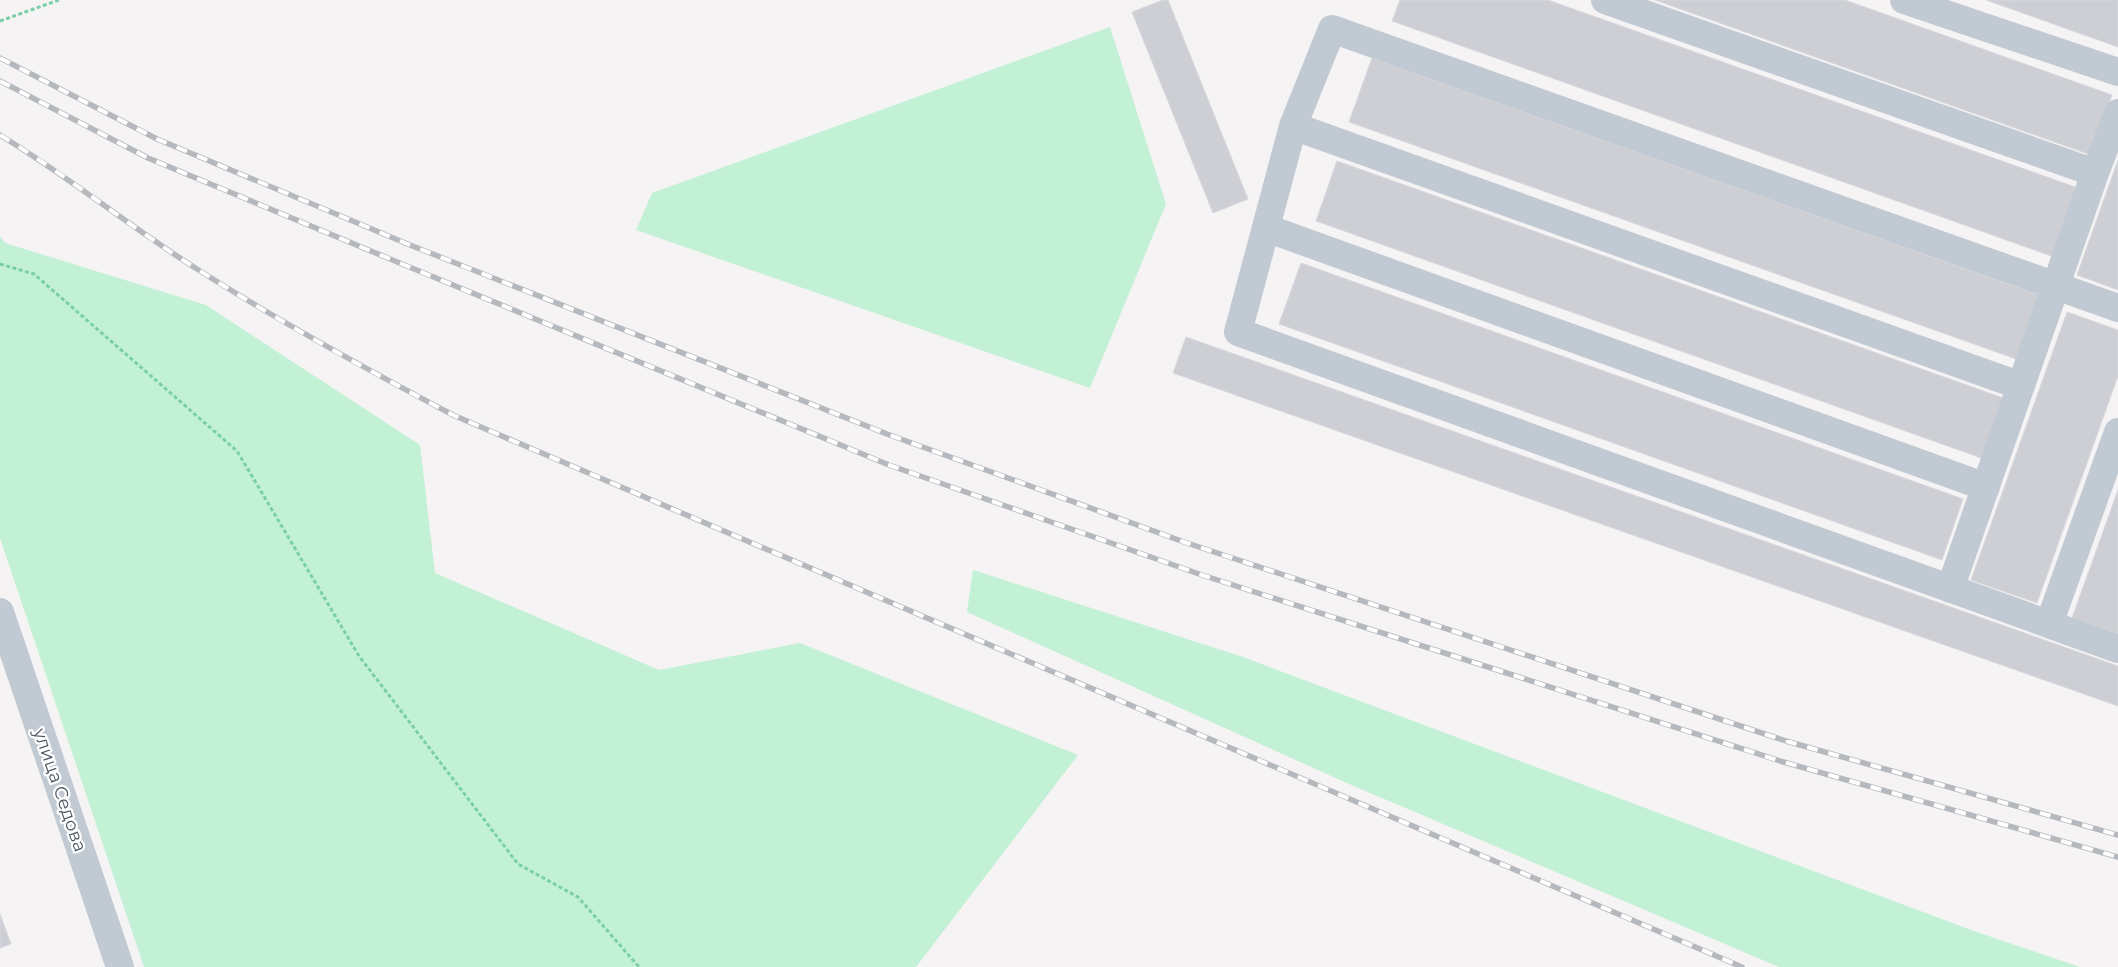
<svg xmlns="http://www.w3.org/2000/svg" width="2118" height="967" font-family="Montserrat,sans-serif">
<rect width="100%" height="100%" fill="#f5f3f3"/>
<path fill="#c3f1d5" d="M 1110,27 L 1166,204 L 1090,388 L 636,230 L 652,193 Z
M 0,236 L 5,243 L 206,305 L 420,445 L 435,573 L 659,670 L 800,643 L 1078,755 L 916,967 L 144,967 L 0,538 Z
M 973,570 L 1243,657 L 1971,930 L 2080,967 L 1779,967 L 1349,784 L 967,612 Z"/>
<path fill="#cdcfd5" stroke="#d7d9de" d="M 1163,0 L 1168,0 L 1248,199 L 1213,213 L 1132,12 Z
M 1400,0 L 1548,0 L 2078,188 L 2054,257 L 1392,21 Z
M 1655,0 L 1845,0 L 2112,95 L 2091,155 Z
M 1986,0 L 2118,0 L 2118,47 Z
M 1372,58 L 2039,295 L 2016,359 L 1349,122 Z
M 2118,160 L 2118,290 L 2077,275 Z
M 1337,161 L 2006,399 L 1984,459 L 1316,221 Z
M 1301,263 L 1963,499 L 1942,560 L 1279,324 Z
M 2067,312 L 2118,330 L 2118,376 L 2037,603 L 1971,580 Z
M 1186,337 L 2118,666 L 2118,706 L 1173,373 Z
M 2118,490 L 2118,634 L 2072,618 Z
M 0,914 L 11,944 L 0,948 Z"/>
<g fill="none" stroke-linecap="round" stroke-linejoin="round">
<path stroke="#7ad0a6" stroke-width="3" stroke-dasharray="4 2.5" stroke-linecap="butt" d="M 0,21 L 59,0
M 0,264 L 34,274 L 237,451 L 359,656 L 518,864 L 578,897 L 639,967"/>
<path stroke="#c1cad2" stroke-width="28" d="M 1605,0 L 2095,173
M 1904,0 L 2118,72
M 1293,126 L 2021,386
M 1266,228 L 1986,487
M 2118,308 L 1332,29 L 1293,126 L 1238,332 L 2118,649
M 1950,589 L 2095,173 L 2118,113
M 0,612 L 120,967
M 2049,624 L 2118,432"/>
<defs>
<path id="rail" d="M 0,58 L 157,139 L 410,245 L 887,434 L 1184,542 L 1786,741 L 2118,835
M 0,81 L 148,158 L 402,264 L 889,465 L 1202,575 L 1780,761 L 2118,857
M 0,135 C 68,176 130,227 197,269 C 280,322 366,369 453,415 L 1742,967"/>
</defs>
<use href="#rail" stroke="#b5b8bd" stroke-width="5.5"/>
<use href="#rail" stroke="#fff" stroke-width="4" stroke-dasharray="11" stroke-linecap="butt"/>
</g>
<g text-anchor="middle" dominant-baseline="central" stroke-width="4.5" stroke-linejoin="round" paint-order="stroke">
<g font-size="18" fill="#4a5661" stroke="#fff">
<text transform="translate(60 790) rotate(71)">улица Седова</text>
</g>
</g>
</svg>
